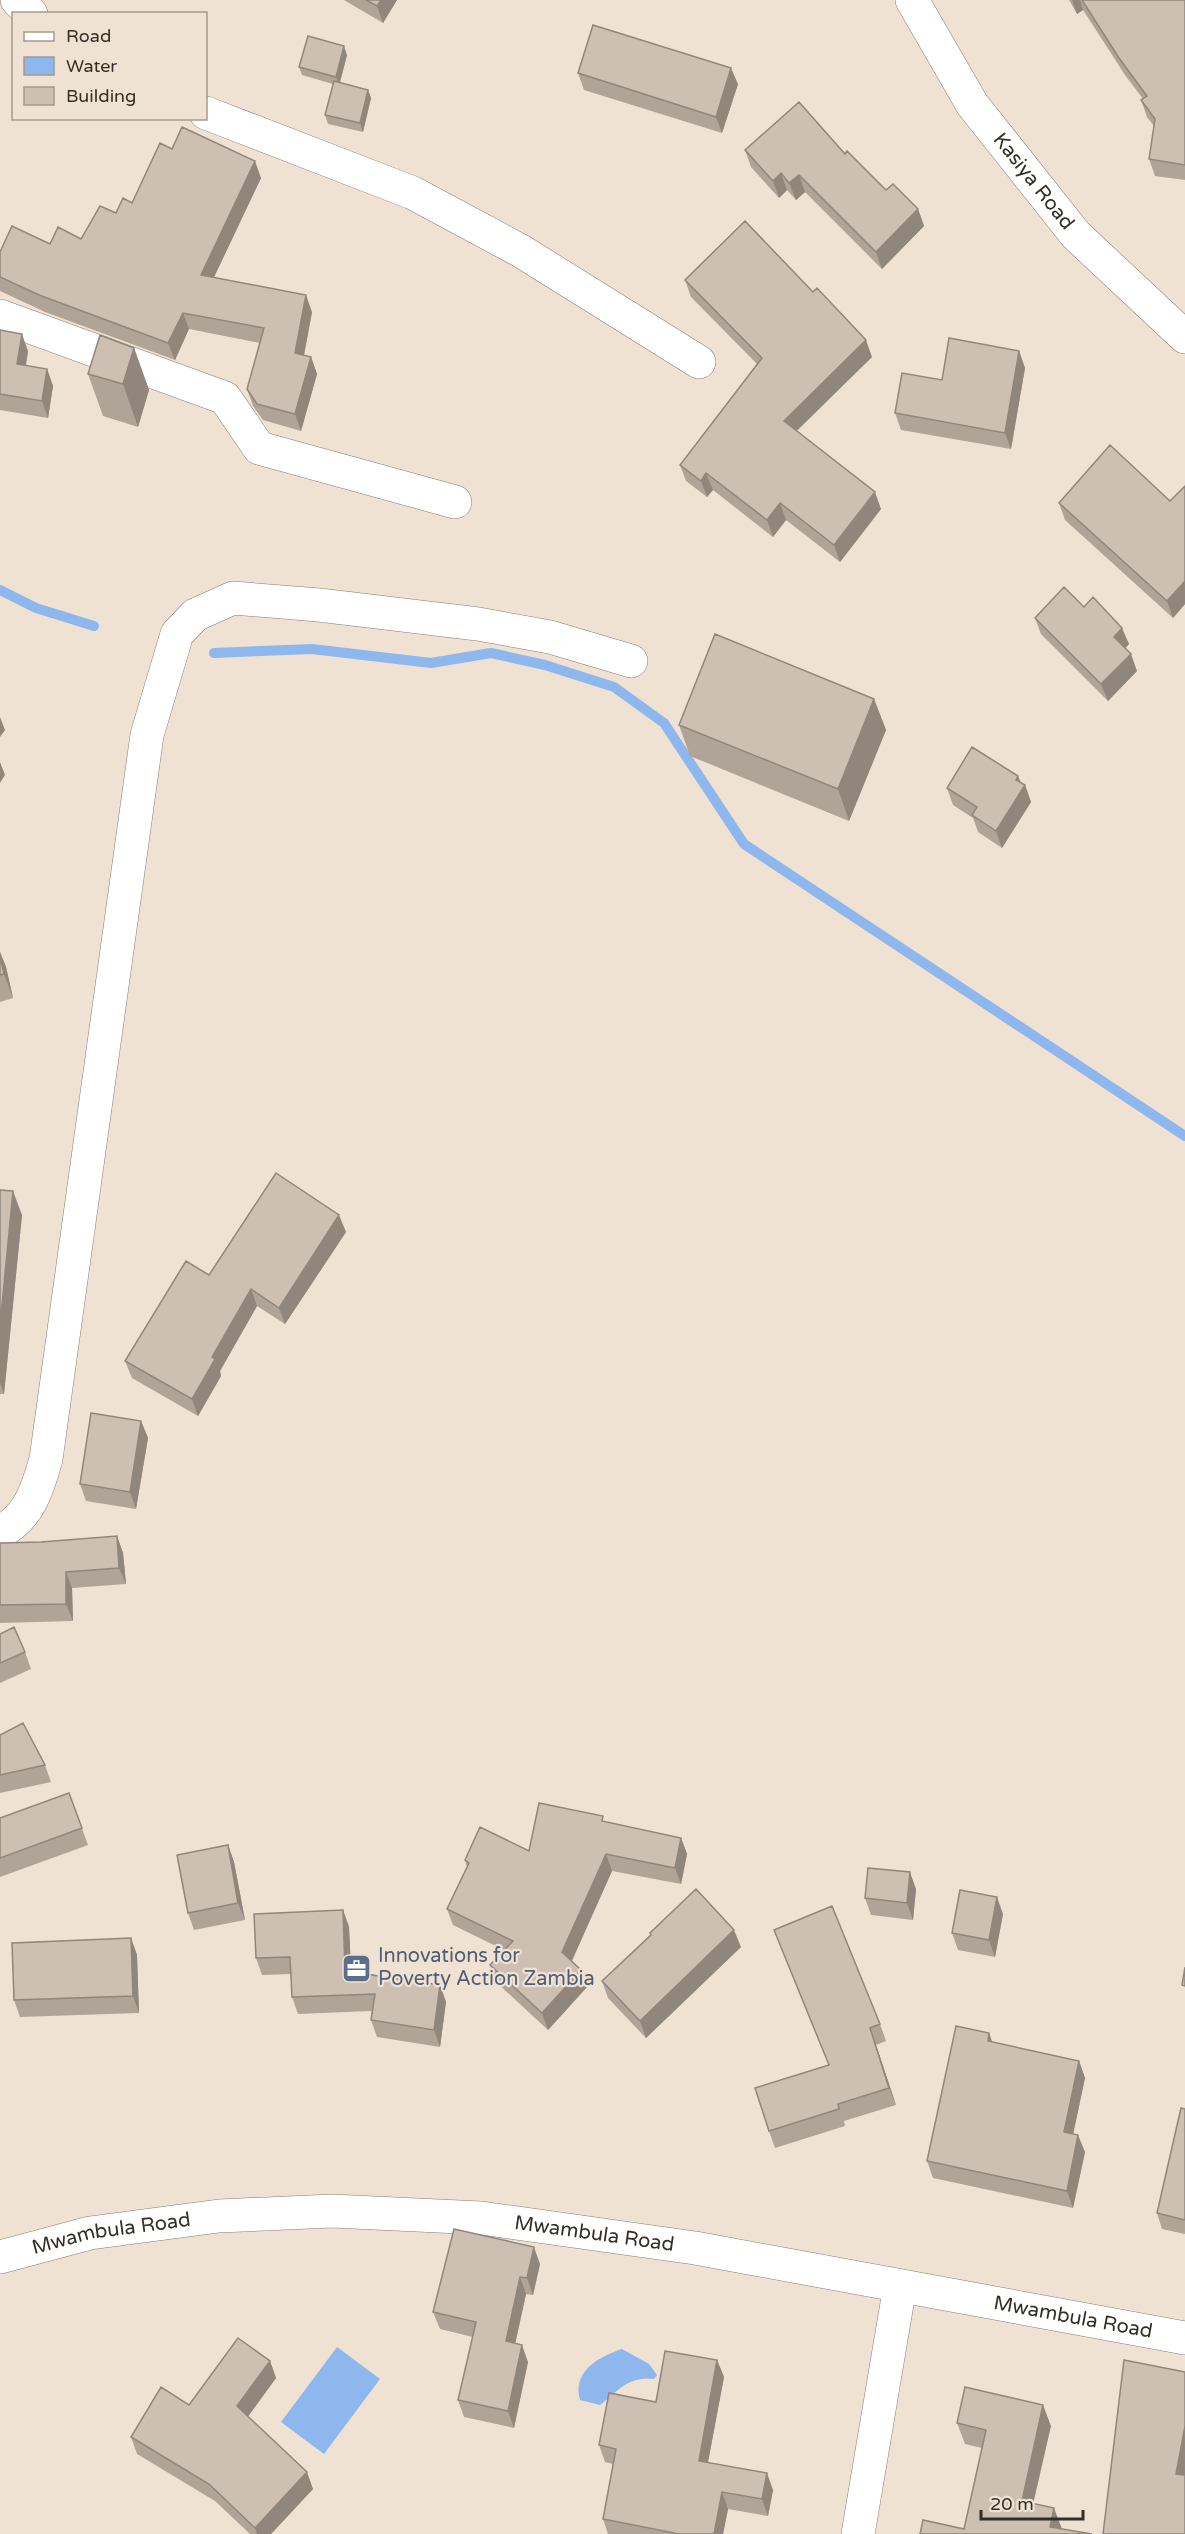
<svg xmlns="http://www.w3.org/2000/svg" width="1185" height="2534" font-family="'Varela Round',sans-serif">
<rect width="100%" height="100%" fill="#f0e2d3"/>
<path fill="#8eb7ee" d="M 337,2347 L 380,2379 L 324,2454 L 281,2422 Z
M 622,2349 L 649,2364 L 657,2375 L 654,2379 C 630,2375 617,2391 600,2405 L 580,2400 C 572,2372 598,2357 622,2349 Z"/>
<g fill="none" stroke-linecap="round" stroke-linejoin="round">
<path stroke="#8eb7ee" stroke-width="10" d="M 0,590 L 36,608 L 94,626
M 214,653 L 312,649 L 431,663 L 491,653 L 545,665 L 614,687 L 664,723 L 744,844 L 1185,1136"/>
<defs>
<g id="minor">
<path d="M 17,0 L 31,14"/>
<path id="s1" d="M 912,0 L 972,104 L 1076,235 L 1185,337"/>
<path d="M 206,113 L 413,193 L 521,251 L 699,362"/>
<path d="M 0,316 L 225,398 L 259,448 L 455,502"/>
<path d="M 0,1532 C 29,1518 38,1488 46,1459 L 147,735 L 177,634 L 195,615 L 233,598 L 319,605 L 478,624 L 550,637 L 631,661"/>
<path id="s2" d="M 0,2257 L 90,2233 L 219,2216 L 332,2211 L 481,2218 L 695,2248 L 1185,2338"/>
<path d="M 858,2534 L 900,2286"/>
</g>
</defs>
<use href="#minor" stroke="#897c6f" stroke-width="34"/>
<use href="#minor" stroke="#fff" stroke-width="33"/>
</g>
<path fill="#b0a498" d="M 344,0 L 397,0 L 383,23 Z
M 1069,0 L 1185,0 L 1185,180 L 1155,176 L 1149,159 L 1154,126 L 1147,117 L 1141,100 L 1143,99 L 1125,75 L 1083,10 L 1077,14 Z
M 347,55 L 340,83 L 368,90 L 371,98 L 363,132 L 328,124 L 325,115 L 333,84 L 302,75 L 299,67 Z
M 578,73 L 738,84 L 722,133 L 584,90 Z
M 172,149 L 261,178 L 214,277 L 312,312 L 304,356 L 311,357 L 317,374 L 301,431 L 263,420 L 253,406 L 247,389 L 260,343 L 189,329 L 175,360 L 45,312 L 0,291 L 0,252 L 81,239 L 132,203 Z
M 745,150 L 845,154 L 886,190 L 918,209 L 924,226 L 882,269 L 805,192 L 796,200 L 787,190 L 779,198 L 751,167 Z
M 685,280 L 872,357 L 797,431 L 881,509 L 840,562 L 786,520 L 773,537 L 713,490 L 707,497 L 686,481 L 680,465 L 757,364 L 691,297 Z
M 0,330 L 28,351 L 26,366 L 47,369 L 53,386 L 48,418 L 0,410 Z
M 134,348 L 149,390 L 138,427 L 103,416 L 88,374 Z
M 1019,351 L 1025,368 L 1011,449 L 901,430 L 895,413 L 942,380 Z
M 1185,486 L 1185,604 L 1173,618 L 1065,520 L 1059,503 L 1170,501 Z
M 1084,607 L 1129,644 L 1125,648 L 1137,671 L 1108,701 L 1041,634 L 1035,618 Z
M 874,699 L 886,730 L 849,821 L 690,756 L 679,725 Z
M 1018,776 L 1020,783 L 1025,785 L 1031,802 L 1002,848 L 978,832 L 973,818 L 953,805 L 947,788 Z
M 0,952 L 6,967 L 13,998 L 0,1002 Z
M 0,1190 L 22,1215 L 4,1394 L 0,1394 Z
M 346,1232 L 285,1324 L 257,1306 L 220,1371 L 221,1376 L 198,1416 L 132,1378 L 125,1361 L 209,1275 Z
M 141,1421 L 148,1438 L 136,1509 L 86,1501 L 80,1484 Z
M 117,1536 L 123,1553 L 126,1584 L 72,1588 L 73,1621 L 0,1623 L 0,1543 L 41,1542 Z
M 0,1634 L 25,1652 L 31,1669 L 0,1683 Z
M 0,1735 L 45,1765 L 51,1782 L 0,1793 Z
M 69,1793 L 88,1845 L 0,1877 L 0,1818 Z
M 605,1822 L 681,1838 L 687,1854 L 681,1884 L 612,1871 L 572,1961 L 581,1970 L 587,1987 L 548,2030 L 496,1982 L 490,1965 L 504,1950 L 453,1925 L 447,1909 L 467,1867 L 465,1860 L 529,1851 Z
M 228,1845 L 234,1862 L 245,1920 L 194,1930 L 188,1913 Z
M 916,1889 L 913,1920 L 871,1915 L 865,1898 Z
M 343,1910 L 349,1927 L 351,1972 L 440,1985 L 446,2002 L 440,2047 L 377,2037 L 371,2020 L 372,2011 L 298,2014 L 292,1997 L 291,1974 L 262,1975 L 256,1958 Z
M 1003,1914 L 995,1957 L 958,1950 L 952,1933 Z
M 774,1930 L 880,2024 L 886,2041 L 876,2045 L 896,2105 L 844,2121 L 845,2126 L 775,2148 L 769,2131 L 829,2065 Z
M 650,1933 L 741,1947 L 646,2038 L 608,1998 L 602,1981 L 650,1935 Z
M 131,1938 L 137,1955 L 139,2013 L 20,2017 L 14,2000 Z
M 989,2033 L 992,2042 L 1079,2061 L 1085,2078 L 1073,2134 L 1085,2152 L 1073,2208 L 933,2178 L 927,2161 Z
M 1185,2109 L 1185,2234 L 1162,2229 L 1157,2213 Z
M 540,2264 L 533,2295 L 526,2294 L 515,2344 L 528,2362 L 514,2428 L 464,2417 L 458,2400 L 473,2337 L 440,2329 L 433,2312 Z
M 717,2360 L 724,2377 L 708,2462 L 773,2490 L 768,2516 L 728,2509 L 723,2534 L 608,2534 L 603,2519 L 613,2464 L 605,2462 L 599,2445 L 656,2402 Z
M 270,2361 L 276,2378 L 248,2417 L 313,2489 L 271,2534 L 250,2534 L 215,2501 L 137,2454 L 131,2437 Z
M 957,2423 L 1051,2426 L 964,2529 L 982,2448 L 965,2444 Z"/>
<path fill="#90867c" d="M 381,0 L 397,0 L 383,23 L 377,6 Z
M 1072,0 L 1080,0 L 1083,10 L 1077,14 Z
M 344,46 L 347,55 L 339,85 L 336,77 Z
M 731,68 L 738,84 L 722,133 L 716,117 Z
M 368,90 L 371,98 L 363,132 L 360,123 Z
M 255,161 L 261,178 L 207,292 L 201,275 Z
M 781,173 L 787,190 L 779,198 L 773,181 Z
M 799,175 L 805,192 L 796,200 L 789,183 Z
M 918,209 L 924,226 L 882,269 L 876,252 Z
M 306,295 L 312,312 L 301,370 L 295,353 Z
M 183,313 L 189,329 L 175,360 L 168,343 Z
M 22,334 L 28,351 L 23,381 L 17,364 Z
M 866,340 L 872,357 L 790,437 L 784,421 Z
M 134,348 L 149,390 L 138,427 L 123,384 Z
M 1019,351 L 1025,368 L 1011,449 L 1005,433 Z
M 311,357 L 317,374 L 301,431 L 295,414 Z
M 47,369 L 53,386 L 48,418 L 42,401 Z
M 706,473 L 713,490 L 707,497 L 701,481 Z
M 875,492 L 881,509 L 840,562 L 834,545 Z
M 780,503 L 786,520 L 773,537 L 767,520 Z
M 1185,581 L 1185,604 L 1173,618 L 1167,601 Z
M 1122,628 L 1129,644 L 1120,654 L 1114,637 Z
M 1131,654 L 1137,671 L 1108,701 L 1101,684 Z
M 874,699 L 886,730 L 849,821 L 838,789 Z
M 0,717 L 5,730 L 0,737 Z
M 0,762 L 5,775 L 0,783 Z
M 1018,776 L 1023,788 L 1025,785 L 1031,802 L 1002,848 L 996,831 L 1016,780 Z
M 0,952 L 6,967 L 13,998 L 4,974 L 0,956 Z
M 13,1191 L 22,1215 L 4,1394 L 0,1383 L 0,1326 Z
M 339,1215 L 346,1232 L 285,1324 L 279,1308 Z
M 251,1289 L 257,1306 L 220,1371 L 221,1376 L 198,1416 L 192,1399 L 212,1357 Z
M 141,1421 L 148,1438 L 136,1509 L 130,1492 Z
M 117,1536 L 123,1553 L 126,1584 L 119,1568 Z
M 66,1572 L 72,1588 L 73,1621 L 66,1604 Z
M 681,1838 L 687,1854 L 681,1884 L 675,1868 Z
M 228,1845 L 234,1862 L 245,1920 L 238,1903 Z
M 606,1854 L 612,1871 L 568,1969 L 562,1952 Z
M 910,1872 L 916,1889 L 913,1920 L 907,1903 Z
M 997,1897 L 1003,1914 L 995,1957 L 989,1940 Z
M 343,1910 L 349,1927 L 352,1988 L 345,1971 Z
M 734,1930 L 741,1947 L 646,2038 L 640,2021 Z
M 131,1938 L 137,1955 L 139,2013 L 133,1996 Z
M 581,1970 L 587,1987 L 548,2030 L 542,2013 Z
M 440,1985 L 446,2002 L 440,2047 L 434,2030 Z
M 870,2028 L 876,2045 L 896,2105 L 889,2088 Z
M 989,2033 L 995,2050 L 988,2041 Z
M 1079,2061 L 1085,2078 L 1070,2149 L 1064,2132 Z
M 1078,2135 L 1085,2152 L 1073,2208 L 1067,2191 Z
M 534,2247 L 540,2264 L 533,2295 L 527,2278 Z
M 520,2277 L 526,2294 L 512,2358 L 506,2341 Z
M 522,2345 L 528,2362 L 514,2428 L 508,2411 Z
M 717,2360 L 724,2377 L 705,2478 L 699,2461 Z
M 270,2361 L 276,2378 L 243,2423 L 237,2406 Z
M 1043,2405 L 1051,2426 L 1029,2522 L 1022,2501 Z
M 1185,2426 L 1185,2490 L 1176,2474 Z
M 307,2472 L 313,2489 L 271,2534 L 257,2534 L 255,2528 Z
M 767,2473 L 773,2490 L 768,2516 L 762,2499 Z
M 722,2492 L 728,2509 L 723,2534 L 714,2534 Z
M 1054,2508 L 1062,2529 L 1050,2527 Z"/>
<path fill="#cdbfb1" stroke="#90867c" stroke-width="1.5" d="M 366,0 L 381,0 L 377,6 Z
M 1082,0 L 1185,0 L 1185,165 L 1149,159 L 1155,119 L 1141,100 L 1147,96 L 1119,58 Z
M 593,25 L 731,68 L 716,117 L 578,73 Z
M 308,36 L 344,46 L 336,77 L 299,67 Z
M 334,81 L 368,90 L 360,123 L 325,115 Z
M 799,102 L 845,154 L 847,151 L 886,190 L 893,184 L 918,209 L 876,252 L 799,175 L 789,183 L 781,173 L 773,181 L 745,150 Z
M 182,127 L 255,161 L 201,275 L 306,295 L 295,353 L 311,357 L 295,414 L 257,404 L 247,389 L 264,328 L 183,313 L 168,343 L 39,295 L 0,277 L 0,252 L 12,226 L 50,244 L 58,227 L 81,239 L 100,206 L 116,213 L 123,198 L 132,203 L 160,143 L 172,149 Z
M 745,221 L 813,292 L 817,288 L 866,340 L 784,421 L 875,492 L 834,545 L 780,503 L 767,520 L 706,473 L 701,481 L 680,465 L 762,358 L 685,280 Z
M 0,330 L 22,334 L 17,364 L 47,369 L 42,401 L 0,394 Z
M 100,335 L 134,348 L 123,384 L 88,374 Z
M 949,338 L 1019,351 L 1005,433 L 895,413 L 902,373 L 942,380 Z
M 1110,445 L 1170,501 L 1185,486 L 1185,581 L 1167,601 L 1059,503 Z
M 1064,587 L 1084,607 L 1093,597 L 1122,628 L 1114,637 L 1131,654 L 1101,684 L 1035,618 Z
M 715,634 L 874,699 L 838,789 L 679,725 Z
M 972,747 L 1018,776 L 1016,780 L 1025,785 L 996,831 L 972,815 L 977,807 L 947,788 Z
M 0,956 L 4,974 L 0,975 Z
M 276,1173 L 339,1215 L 279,1308 L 251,1289 L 212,1357 L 215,1359 L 192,1399 L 125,1361 L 186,1261 L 209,1275 Z
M 0,1190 L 13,1191 L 0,1326 Z
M 91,1413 L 141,1421 L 130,1492 L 80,1484 Z
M 117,1536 L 119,1568 L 66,1572 L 66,1604 L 0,1605 L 0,1543 L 41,1542 Z
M 14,1627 L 25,1652 L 0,1663 L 0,1634 Z
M 23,1723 L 45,1765 L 0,1775 L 0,1735 Z
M 69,1793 L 82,1828 L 0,1858 L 0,1818 Z
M 539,1803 L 603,1816 L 602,1821 L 681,1838 L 675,1868 L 606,1854 L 562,1952 L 581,1970 L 542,2013 L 490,1965 L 513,1941 L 447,1909 L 469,1863 L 465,1860 L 480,1827 L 529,1851 Z
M 228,1845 L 238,1903 L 188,1913 L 177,1855 Z
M 868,1868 L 910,1872 L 907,1903 L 865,1898 Z
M 696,1889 L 734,1930 L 640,2021 L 602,1981 L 651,1935 L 650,1933 Z
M 960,1890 L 997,1897 L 989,1940 L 952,1933 Z
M 832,1906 L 880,2024 L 870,2028 L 889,2088 L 838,2104 L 839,2109 L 769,2131 L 755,2088 L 829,2065 L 774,1930 Z
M 343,1910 L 345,1971 L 440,1985 L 434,2030 L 371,2020 L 375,1994 L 292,1997 L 290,1957 L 256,1958 L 254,1914 Z
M 131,1938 L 133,1996 L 14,2000 L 12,1943 Z
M 1185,1967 L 1185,1986 L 1182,1985 Z
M 956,2026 L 989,2033 L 988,2041 L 1079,2061 L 1064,2132 L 1078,2135 L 1067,2191 L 927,2161 Z
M 1181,2108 L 1185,2109 L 1185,2220 L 1157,2213 Z
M 454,2229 L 534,2247 L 527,2278 L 520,2277 L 506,2341 L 522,2345 L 508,2411 L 458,2400 L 476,2322 L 433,2312 Z
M 238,2338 L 270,2361 L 237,2406 L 307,2472 L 255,2528 L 209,2484 L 131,2437 L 161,2387 L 189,2405 Z
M 665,2351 L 717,2360 L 699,2461 L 767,2473 L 762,2499 L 722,2492 L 714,2534 L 679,2534 L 603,2519 L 616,2449 L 599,2445 L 609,2393 L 656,2402 Z
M 1124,2360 L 1185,2372 L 1185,2426 L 1176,2474 L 1185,2475 L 1185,2534 L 1103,2534 Z
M 965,2387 L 1043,2405 L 1022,2501 L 1054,2508 L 1050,2527 L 1092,2534 L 920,2534 L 923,2520 L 964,2529 L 986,2430 L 957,2423 Z"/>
<defs>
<symbol id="office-square" viewBox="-11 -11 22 22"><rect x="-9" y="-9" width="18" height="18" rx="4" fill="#5c6f8a" stroke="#f0e2d3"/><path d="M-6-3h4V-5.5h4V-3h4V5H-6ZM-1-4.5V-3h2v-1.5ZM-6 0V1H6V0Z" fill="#fff"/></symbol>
</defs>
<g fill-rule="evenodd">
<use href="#office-square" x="340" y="1952" width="33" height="33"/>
</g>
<g text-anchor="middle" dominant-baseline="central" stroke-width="4.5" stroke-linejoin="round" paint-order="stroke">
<g font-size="20" fill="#332e28" stroke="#f0e2d3">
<text stroke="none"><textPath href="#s1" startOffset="219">Kasiya Road</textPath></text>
<text stroke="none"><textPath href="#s2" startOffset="600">Mwambula Road</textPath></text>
<text stroke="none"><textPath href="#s2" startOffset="114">Mwambula Road</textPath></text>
<text stroke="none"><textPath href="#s2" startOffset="1086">Mwambula Road</textPath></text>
</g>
<g font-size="20" fill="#4e5e75" stroke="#f0e2d3" text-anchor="start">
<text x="378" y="1956">Innovations for<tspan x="378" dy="23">Poverty Action Zambia</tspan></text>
</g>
</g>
<rect x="12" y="12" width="195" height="108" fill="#f0e2d3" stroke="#a49a8f" stroke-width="1.5"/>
<rect x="24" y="32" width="30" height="9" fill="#ffffff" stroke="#a49a8f" stroke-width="1.5"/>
<text x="66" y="42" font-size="18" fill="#332e28">Road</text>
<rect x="24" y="57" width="30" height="18" fill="#8eb7ee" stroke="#a49a8f" stroke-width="1.5"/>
<text x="66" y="72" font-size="18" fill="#332e28">Water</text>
<rect x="24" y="87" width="30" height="18" fill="#cdbfb1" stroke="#a49a8f" stroke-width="1.5"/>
<text x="66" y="102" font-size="18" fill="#332e28">Building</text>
<path d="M981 2510v9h102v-9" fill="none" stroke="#332e28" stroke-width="3"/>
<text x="990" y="2510" font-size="18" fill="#332e28" stroke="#f0e2d3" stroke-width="4.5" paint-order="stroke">20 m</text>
</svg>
